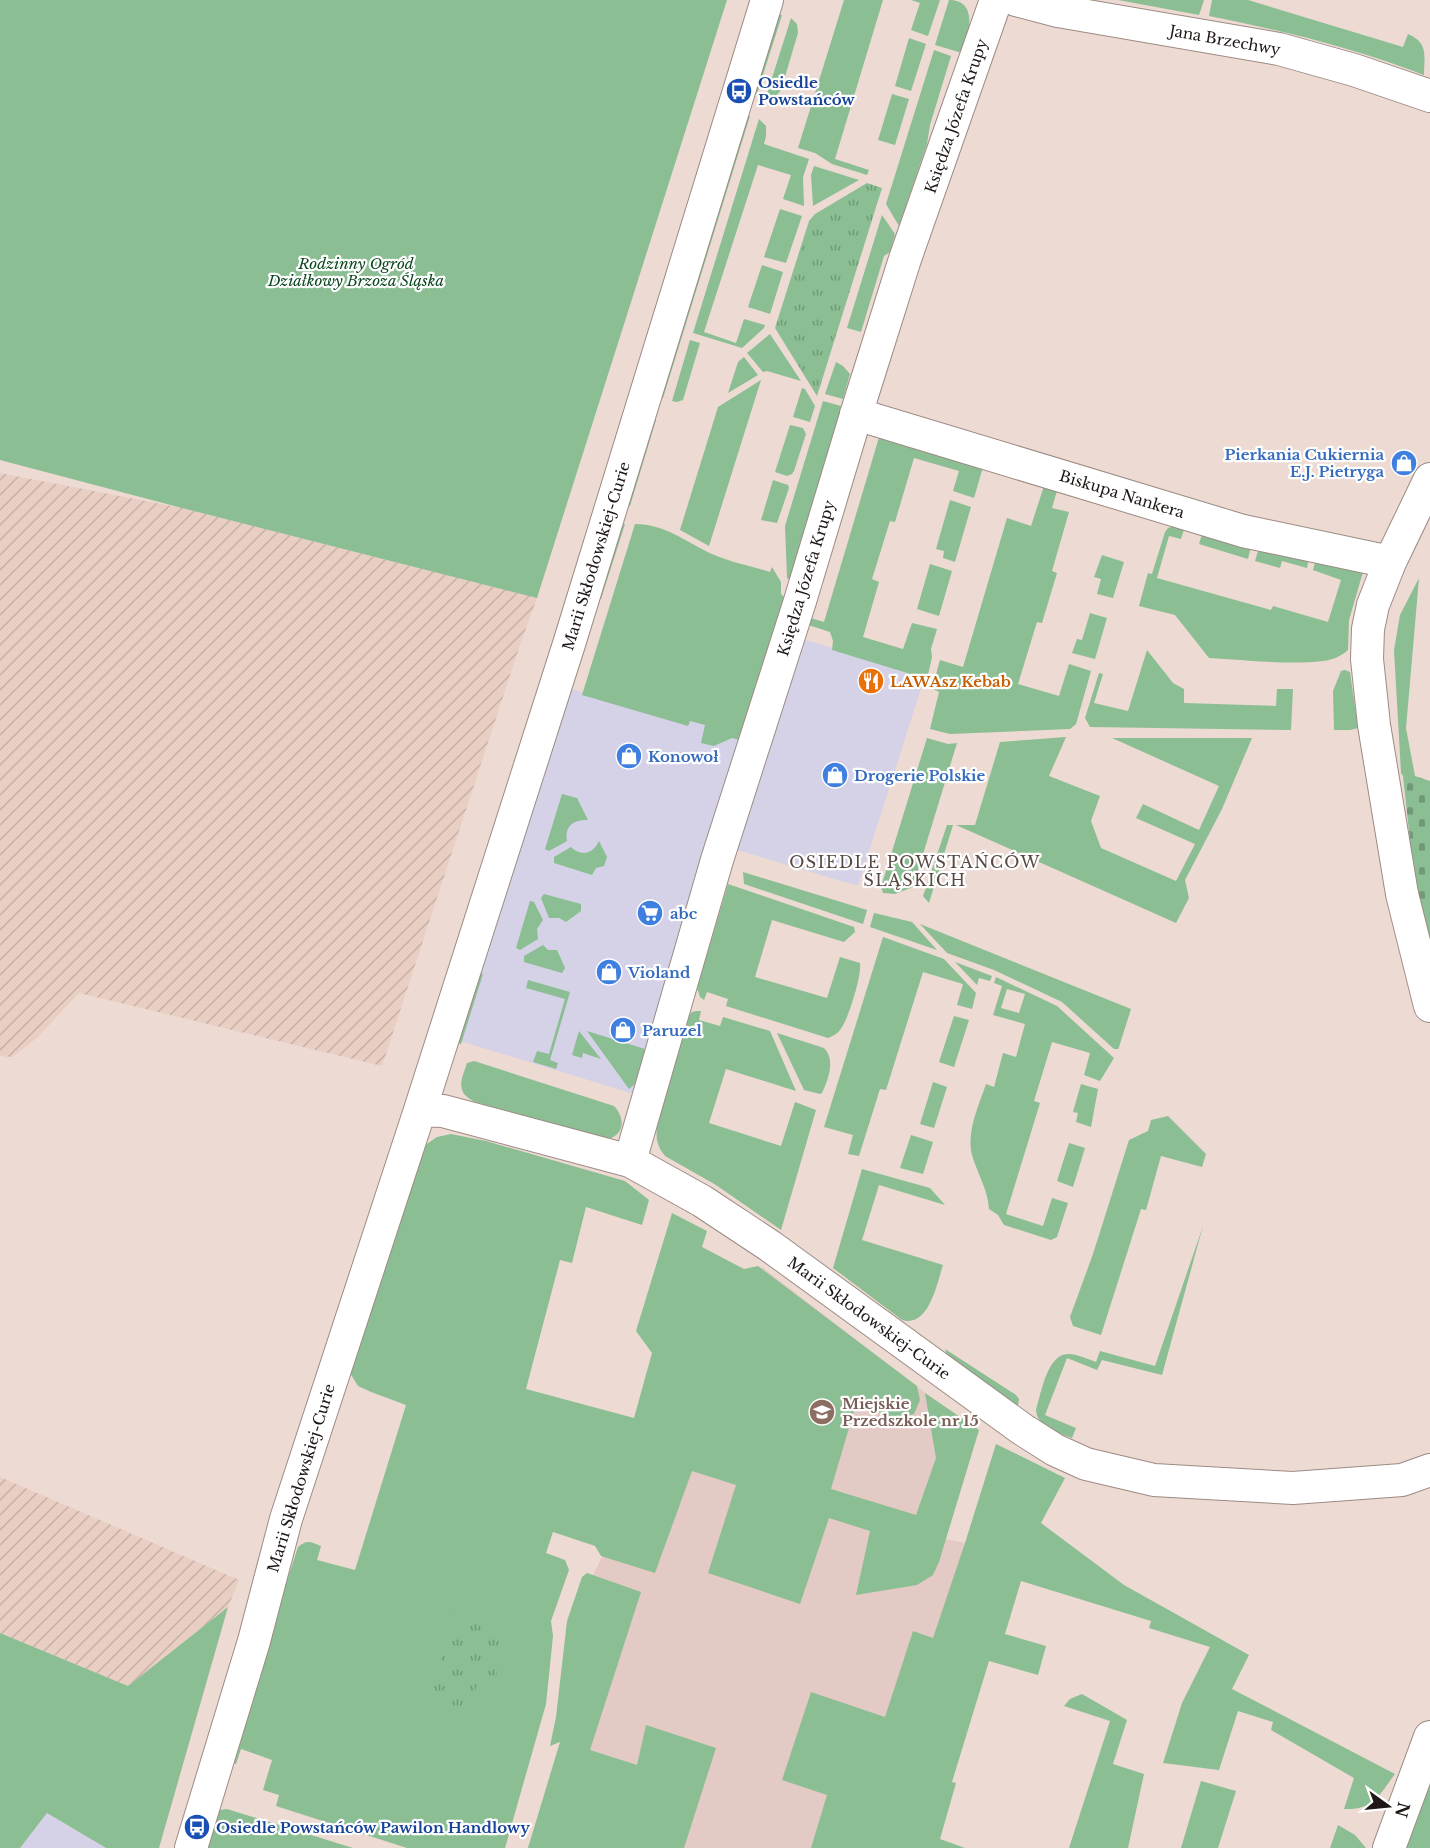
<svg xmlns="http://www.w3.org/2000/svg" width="1430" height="1848" font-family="'Libre Baskerville',serif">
<defs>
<pattern id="industrial-furrows" width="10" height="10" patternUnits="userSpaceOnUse" patternTransform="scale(1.5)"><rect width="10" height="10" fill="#e9cec4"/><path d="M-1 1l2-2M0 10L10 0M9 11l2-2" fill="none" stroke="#c7b0a8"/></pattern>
<pattern id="cemetery-stones" width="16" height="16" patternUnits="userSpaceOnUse" patternTransform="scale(1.5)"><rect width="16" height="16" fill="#8bbe93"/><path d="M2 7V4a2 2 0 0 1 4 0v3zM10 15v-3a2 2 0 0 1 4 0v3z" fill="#719977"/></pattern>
<pattern id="park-tufts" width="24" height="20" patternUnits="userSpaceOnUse" patternTransform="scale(1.5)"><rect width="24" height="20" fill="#8bbe93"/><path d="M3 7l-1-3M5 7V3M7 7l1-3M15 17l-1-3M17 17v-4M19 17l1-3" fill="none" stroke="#719977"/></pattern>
</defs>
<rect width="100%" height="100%" fill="#eddad3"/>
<path fill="#d5d1e7" d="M 773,630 L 925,676 L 858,886 L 710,842 L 634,1094 L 460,1041 L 571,689 L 742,733 Z
M 47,1813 L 106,1848 L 20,1848 Z"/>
<path fill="url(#industrial-furrows)" d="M 0,473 L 182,508 L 537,598 L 520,645 L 382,1066 L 79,993 L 37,1038 L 12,1057 L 0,1056 Z
M 0,1477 L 239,1580 L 228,1607 L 128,1686 L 0,1633 Z"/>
<path fill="#e4cac4" d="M 762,1267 L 925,1393 L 979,1430 L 945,1539 L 965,1543 L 895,1848 L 528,1848 L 561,1741 L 593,1575 L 732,1292 Z"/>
<path fill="#8bbe93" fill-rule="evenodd" d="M 0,0 L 727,0 L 537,598 L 182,508 L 0,460 Z
M 844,0 L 883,0 L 835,159 L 869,170 L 867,175 L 832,164 L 815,153 L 798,148 Z
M 911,0 L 940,0 L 928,36 L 911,30 L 920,3 Z
M 949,0 C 979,0 969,36 962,53 L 935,45 Z
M 1118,0 L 1204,0 L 1199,15 Z
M 1212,0 L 1248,0 L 1403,47 L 1408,34 C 1429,43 1424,56 1424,75 C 1352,47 1284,31 1209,16 Z
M 776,14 L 782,15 L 757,94 L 753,93 Z
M 791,18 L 797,24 L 798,33 L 781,90 C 777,96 772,99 766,97 Z
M 909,38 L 926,44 L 911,91 L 895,86 Z
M 934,50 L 951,56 L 930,125 L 927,144 L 899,226 L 886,204 Z
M 892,94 L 909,99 L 895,145 L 878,140 Z
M 745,115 L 750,116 L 663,398 L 659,397 Z
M 759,119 L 766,126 L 766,136 L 764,144 L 809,159 L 803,177 L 804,206 L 783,199 L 791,175 L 758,165 L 704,332 L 736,343 L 744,319 L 765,325 L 764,328 L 742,348 L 693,333 Z
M 814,166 L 859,180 L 813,206 L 811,175 Z
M 780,209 L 802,216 L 786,263 L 764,257 Z
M 882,215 L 895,234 L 890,252 L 884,256 L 861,332 L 847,328 Z
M 762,265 L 783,272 L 770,314 L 748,307 Z
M 770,334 L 801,381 L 767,371 L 763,372 L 747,353 Z
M 690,340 L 700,343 L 683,400 L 677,402 L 672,401 Z
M 744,357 L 758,375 L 728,393 L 738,362 Z
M 836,362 L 843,366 L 850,374 L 843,399 L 825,394 Z
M 761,380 L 709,546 L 680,530 L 718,407 Z
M 802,388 L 805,389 L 815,406 L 810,422 L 793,417 Z
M 823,401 L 848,408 L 794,582 L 787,578 L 785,526 Z
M 650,418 L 656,420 L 630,506 L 620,500 Z
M 790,425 L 803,428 L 806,434 L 794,471 L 792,474 L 787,476 L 775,472 Z
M 880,434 L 983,467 L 974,498 L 953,491 L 959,471 L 914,458 L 895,522 L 890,521 L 872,579 L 879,582 L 863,637 L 903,649 L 912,623 L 937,629 L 931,649 L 932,657 L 927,679 L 832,650 L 833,641 L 830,632 L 805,624 L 807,617 L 824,622 Z
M 773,480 L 788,485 L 789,488 L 777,523 L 761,520 Z
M 1045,483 L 1058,487 L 1052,508 L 1069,512 L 1052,571 L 1057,573 L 1042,623 L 1037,622 L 1018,684 L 1059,696 L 1069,664 L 1091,671 L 1076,724 L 1070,729 L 950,734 L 930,729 L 939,692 L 935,690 L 933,685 L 940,660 L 963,667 L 1007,518 L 1031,526 Z
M 950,500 L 971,507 L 955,562 L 943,558 L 944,551 L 936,549 Z
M 625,524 L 601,599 L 590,596 L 616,525 Z
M 635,524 C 665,524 686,542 712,554 C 730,562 751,566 770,572 L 772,567 L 781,582 L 781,594 L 786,599 L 743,741 L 732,738 L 714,746 L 701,743 L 705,725 L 690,721 L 688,726 L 582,695 Z
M 1177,525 L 1185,526 L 1181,539 L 1169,536 L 1157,578 L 1271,610 L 1273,606 L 1328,622 L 1341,580 L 1313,570 L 1316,559 L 1363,572 L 1349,620 L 1348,650 C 1342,656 1332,660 1323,661 C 1287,665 1246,660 1209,658 L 1175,615 L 1139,606 L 1148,573 L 1152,574 L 1165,532 L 1168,528 Z
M 1203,531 L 1251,546 L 1248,559 L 1199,544 Z
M 1259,548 L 1309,557 L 1307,568 L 1282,561 L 1280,568 L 1255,561 Z
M 1102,555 L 1124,562 L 1113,598 L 1097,594 L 1101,579 L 1094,577 Z
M 930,564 L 952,571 L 939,616 L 917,609 Z
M 1419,578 L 1406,728 L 1415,776 L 1403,776 L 1401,773 L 1394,650 L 1400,615 Z
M 1090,613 L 1107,618 L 1095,659 L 1072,653 L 1077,639 L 1082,640 Z
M 1147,650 L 1173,683 L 1184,689 L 1184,703 L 1276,706 L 1277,689 L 1293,689 L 1291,730 L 1090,727 L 1085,718 L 1099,673 L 1103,674 L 1094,703 L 1128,711 Z
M 1345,670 L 1350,672 L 1358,728 L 1350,730 L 1334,730 L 1333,691 L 1341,671 Z
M 1066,737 L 1049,776 L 1100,796 L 1091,821 L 1101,848 L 1176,881 L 1195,844 L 1136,818 L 1143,804 L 1199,830 L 1219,786 L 1112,738 L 1252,738 L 1222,809 L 1185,880 L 1189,898 L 1176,923 L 956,825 L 975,825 L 1000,742 Z
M 927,738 L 948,744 L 957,743 L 913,887 L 895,894 L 883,893 L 881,887 Z
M 562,794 L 577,798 L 588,820 C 574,819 564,826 567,841 L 549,851 L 545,849 Z
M 947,825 L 953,825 L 929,903 L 923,896 Z
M 599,841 L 607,857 L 604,866 L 596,868 L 592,875 L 554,863 L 554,857 L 571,847 C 581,857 593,854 599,841 Z
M 743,872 L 867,910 L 863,924 L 744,884 Z
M 728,884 L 854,927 L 855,932 L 844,942 L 772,920 L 755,977 L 827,998 L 840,957 L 860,963 C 862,975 848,1021 840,1030 C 837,1034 833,1036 828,1038 L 726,1006 L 728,999 L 707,992 L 704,1000 L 700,997 L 697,988 Z
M 544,894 L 581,904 L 581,911 L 566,922 L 559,918 L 549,918 L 541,898 Z
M 530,901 L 534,902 L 543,920 L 537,929 L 538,939 L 520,950 L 516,948 Z
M 874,913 L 912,922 L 937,950 L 870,927 Z
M 920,924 L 1131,1009 L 1119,1047 L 1118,1049 L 1114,1049 L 1062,1002 L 994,970 L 947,953 Z
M 883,937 L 944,959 L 976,993 L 972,1009 L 957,1005 L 963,984 L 923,972 L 886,1090 L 880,1089 L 859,1156 L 848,1154 L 853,1135 L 824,1127 Z
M 543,945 L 548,950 L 557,950 L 565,968 L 562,973 L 524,962 L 524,956 Z
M 955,962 L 992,976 L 990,981 L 979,978 L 977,985 Z
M 478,972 L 483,974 L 461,1044 L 451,1041 Z
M 996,977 L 1057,1006 L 1114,1058 L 1100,1081 L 1084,1075 L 1090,1053 L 1052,1042 L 1034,1101 L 1040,1103 L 1006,1214 L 1043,1226 L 1052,1198 L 1068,1203 L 1057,1237 L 1051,1240 L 1004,1225 L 998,1215 L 989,1209 C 988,1190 977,1173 972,1155 C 966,1132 979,1105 986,1084 L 994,1087 L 1003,1053 L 1016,1057 L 1025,1024 L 993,1015 L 1002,986 L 994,983 ZM 1007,989 L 1025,994 L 1019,1013 L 1001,1008 Z
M 528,980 L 570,992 L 550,1060 L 558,1063 L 556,1069 L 533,1062 L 537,1051 L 549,1054 L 565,999 L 526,988 Z
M 697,1011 L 701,1011 L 699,1020 L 720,1026 L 723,1017 L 770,1031 L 796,1091 L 726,1069 L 709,1123 L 781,1146 L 795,1102 L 816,1110 L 781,1230 L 716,1185 L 665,1156 C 661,1151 658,1146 657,1140 C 653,1116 679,1044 687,1018 L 692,1012 Z
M 954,1016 L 969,1020 L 954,1067 L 939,1062 Z
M 579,1031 L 601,1059 L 583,1053 L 582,1058 L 572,1055 Z
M 587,1031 L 645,1049 L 635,1084 L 629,1089 Z
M 777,1033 L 824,1048 C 836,1060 828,1080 822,1093 L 820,1094 L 804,1090 Z
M 474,1061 L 614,1106 C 625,1117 625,1135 608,1139 L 475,1102 C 455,1092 461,1081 467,1063 Z
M 933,1082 L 947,1087 L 934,1128 L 920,1124 Z
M 1081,1084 L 1098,1089 L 1091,1127 L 1076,1122 L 1078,1113 L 1073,1112 Z
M 1168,1116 L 1206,1154 L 1202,1167 L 1161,1156 L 1146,1210 L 1141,1209 L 1101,1335 L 1073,1326 L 1070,1317 L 1093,1254 L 1129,1140 L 1148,1131 L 1151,1120 Z
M 451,1134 L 486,1141 L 625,1181 L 649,1200 L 642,1225 L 586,1207 L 572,1263 L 560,1260 L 526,1389 L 634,1418 L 652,1353 L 636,1331 L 672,1213 L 707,1231 L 702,1247 L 744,1269 L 758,1266 L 917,1386 L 920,1400 L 914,1414 L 898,1419 L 856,1404 L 831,1489 L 916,1515 L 936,1458 L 925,1393 L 979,1430 L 939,1562 L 933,1575 L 917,1585 L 856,1595 L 870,1531 L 829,1518 L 800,1604 L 708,1573 L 736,1485 L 692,1471 L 655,1573 L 601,1556 L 595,1546 L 553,1532 L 546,1553 L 565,1560 L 569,1570 L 551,1621 L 553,1636 L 546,1704 L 505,1848 L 407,1848 L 276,1806 L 279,1795 L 263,1790 L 272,1760 L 241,1749 L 236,1764 L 228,1761 L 298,1547 C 307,1539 311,1542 321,1546 L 317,1560 L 355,1570 L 406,1405 L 371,1392 L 358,1386 L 350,1373 L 424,1146 L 437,1137 Z
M 911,1135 L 933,1142 L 923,1174 L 900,1168 Z
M 1069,1143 L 1085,1148 L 1073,1187 L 1057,1181 Z
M 862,1169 L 930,1188 L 945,1205 L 879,1185 L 862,1240 L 943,1265 C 937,1283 929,1328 902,1320 L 833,1268 Z
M 1203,1226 L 1162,1375 L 1102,1360 L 1097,1370 L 1067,1358 L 1045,1415 L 1076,1428 L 1072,1438 C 1058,1433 1037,1427 1036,1410 C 1041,1394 1047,1354 1068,1354 C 1077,1354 1088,1359 1096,1362 L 1100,1351 L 1155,1366 Z
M 945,1349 L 1016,1395 L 1019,1399 L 1018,1406 L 1014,1407 L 949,1361 Z
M 996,1444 L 1065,1478 L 1041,1523 L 1124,1585 L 1249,1655 L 1232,1689 L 1395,1774 C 1378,1796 1375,1810 1344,1809 L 1354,1778 L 1271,1730 L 1273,1722 L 1238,1711 L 1219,1770 L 1163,1763 L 1182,1703 L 1210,1647 L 1149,1628 L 1151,1621 L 1021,1581 L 1005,1634 L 1046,1646 L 1038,1675 L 989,1661 L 952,1782 L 956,1783 L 940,1839 L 965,1848 L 811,1848 L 827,1795 L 782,1780 L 811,1692 L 885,1717 L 913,1631 L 933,1638 L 965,1543 Z
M 587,1573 L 641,1592 L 590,1750 L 637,1765 L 646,1725 L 716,1748 L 684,1848 L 528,1848 L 560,1742 L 550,1746 L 556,1717 L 567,1621 L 582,1577 Z
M 228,1607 L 159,1848 L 106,1848 L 47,1813 L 20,1848 L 0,1848 L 0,1633 L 128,1686 Z
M 1082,1694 L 1127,1720 L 1113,1764 L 1144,1774 L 1128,1848 L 1069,1848 L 1110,1721 L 1064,1706 L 1070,1699 Z
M 1430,1773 L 1430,1848 L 1399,1848 Z
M 1201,1781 L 1236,1791 L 1218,1848 L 1181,1848 Z
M 227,1809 L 353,1848 L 203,1848 L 212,1815 L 220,1810 Z
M 1338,1825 L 1355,1835 L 1366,1848 L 1330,1848 Z"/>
<path fill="url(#cemetery-stones)" d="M 1403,776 L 1415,776 L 1430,781 L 1430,941 L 1416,895 Z"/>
<path fill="url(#park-tufts)" d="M 867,183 L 882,188 L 817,396 L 775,328 L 809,221 L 815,214 Z
M 454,1615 L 509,1631 L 495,1680 L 480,1675 L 469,1710 L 429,1698 Z"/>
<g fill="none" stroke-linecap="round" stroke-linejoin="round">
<defs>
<path id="minor" d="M 1016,0 L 1058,11 L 1279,49 L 1354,70 L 1430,96
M 856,414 L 1243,531 L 1390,562
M 1430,479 L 1390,562 L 1373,605 L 1368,629 L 1367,659 L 1374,725 L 1402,894 L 1430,1006
M 420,1110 L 443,1111 L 630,1161 L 702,1201 L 770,1246 L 1022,1429 L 1055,1450 L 1086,1464 L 1154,1480 L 1293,1488 L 1402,1480 L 1430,1470
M 630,1161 L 717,860 L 800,601 L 859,405 L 905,259 L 996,0
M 191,1848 L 254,1641 L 286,1519 L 420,1110 L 569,644 L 767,0
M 1389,1848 L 1430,1737"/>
</defs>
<use href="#minor" stroke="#9c8b84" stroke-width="34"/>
<use href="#minor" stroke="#fff" stroke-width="32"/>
</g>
<defs>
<symbol id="bus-disc" viewBox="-11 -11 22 22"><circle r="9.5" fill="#1a4fb4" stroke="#fff"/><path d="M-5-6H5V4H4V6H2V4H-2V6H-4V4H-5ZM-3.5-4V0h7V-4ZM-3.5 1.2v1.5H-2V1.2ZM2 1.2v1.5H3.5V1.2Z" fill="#fff"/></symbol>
<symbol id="shop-disc" viewBox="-11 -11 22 22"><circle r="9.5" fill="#3f7fe0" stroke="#fff"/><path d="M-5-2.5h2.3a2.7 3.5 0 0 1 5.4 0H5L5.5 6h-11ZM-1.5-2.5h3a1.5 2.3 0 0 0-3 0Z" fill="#fff"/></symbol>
<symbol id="restaurant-disc" viewBox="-11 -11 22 22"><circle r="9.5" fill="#e8710a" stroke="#fff"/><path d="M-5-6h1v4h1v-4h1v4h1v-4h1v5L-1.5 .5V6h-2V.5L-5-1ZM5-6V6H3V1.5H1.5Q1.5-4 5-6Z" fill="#fff"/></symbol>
<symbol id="supermarket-disc" viewBox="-11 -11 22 22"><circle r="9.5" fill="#3f7fe0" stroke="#fff"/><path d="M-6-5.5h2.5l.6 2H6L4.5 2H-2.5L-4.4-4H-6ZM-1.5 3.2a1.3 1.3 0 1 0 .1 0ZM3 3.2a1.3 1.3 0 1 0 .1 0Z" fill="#fff"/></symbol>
<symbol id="school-disc" viewBox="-11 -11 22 22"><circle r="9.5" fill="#8d6e63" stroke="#fff"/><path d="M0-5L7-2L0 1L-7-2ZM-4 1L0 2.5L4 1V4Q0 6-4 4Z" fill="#fff"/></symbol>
</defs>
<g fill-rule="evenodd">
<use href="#bus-disc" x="724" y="76" width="30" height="30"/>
<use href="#shop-disc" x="1389" y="448" width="30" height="30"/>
<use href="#restaurant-disc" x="856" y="666" width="30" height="30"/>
<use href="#shop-disc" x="614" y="741" width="30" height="30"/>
<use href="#shop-disc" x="820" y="760" width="30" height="30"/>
<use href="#supermarket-disc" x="635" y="898" width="30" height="30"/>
<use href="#shop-disc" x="594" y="957" width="30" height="30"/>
<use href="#shop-disc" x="608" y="1015" width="30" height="30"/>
<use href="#school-disc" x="807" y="1397" width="30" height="30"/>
<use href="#bus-disc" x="182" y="1812" width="30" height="30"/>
</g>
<g text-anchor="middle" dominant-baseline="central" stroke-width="4.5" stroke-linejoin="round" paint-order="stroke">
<g font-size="15" fill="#1e1715" stroke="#fff">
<text transform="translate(1225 40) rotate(10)">Jana Brzechwy</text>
<text transform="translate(956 116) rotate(-71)">Księdza Józefa Krupy</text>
<text transform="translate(1122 494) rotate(17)">Biskupa Nankera</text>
<text transform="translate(596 556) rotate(-73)">Marii Skłodowskiej-Curie</text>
<text transform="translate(806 578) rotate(-73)">Księdza Józefa Krupy</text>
<text transform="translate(869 1318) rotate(36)">Marii Skłodowskiej-Curie</text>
<text transform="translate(301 1478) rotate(-73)">Marii Skłodowskiej-Curie</text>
</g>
<g font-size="15" font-weight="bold" fill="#164399" stroke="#fff" text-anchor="start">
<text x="758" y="82">Osiedle<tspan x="758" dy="17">Powstańców</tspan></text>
<text x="216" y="1827">Osiedle Powstańców Pawilon Handlowy</text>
</g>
<g font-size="15" font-style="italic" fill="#0b481f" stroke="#fff">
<text x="356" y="263">Rodzinny Ogród<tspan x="356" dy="17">Działkowy Brzoza Śląska</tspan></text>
</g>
<g font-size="15" font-weight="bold" fill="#366cbe" stroke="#fff" text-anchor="start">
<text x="1384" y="454" text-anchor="end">Pierkania Cukiernia<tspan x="1384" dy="17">E.J. Pietryga</tspan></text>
<text x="648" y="756">Konowoł</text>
<text x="854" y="775">Drogerie Polskie</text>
<text x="670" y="913">abc</text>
<text x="628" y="972">Violand</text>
<text x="642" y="1030">Paruzel</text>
</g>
<g font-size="15" font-weight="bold" fill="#c56008" stroke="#fff" text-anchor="start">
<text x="890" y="681">LAWAsz Kebab</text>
</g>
<g font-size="15" font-weight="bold" fill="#785e54" stroke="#fff" text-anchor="start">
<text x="842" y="1403">Miejskie<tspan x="842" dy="17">Przedszkole nr 15</tspan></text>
</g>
<g font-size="16" letter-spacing="1.5" fill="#584842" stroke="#fff">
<text x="915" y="862">OSIEDLE POWSTAŃCÓW<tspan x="915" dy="18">ŚLĄSKICH</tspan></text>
</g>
</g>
<g transform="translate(1388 1806) rotate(105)" stroke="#ffffff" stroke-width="4.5" paint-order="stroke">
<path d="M0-4.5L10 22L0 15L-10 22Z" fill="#1e1715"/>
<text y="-9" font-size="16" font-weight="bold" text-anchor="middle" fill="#1e1715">N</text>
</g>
</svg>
